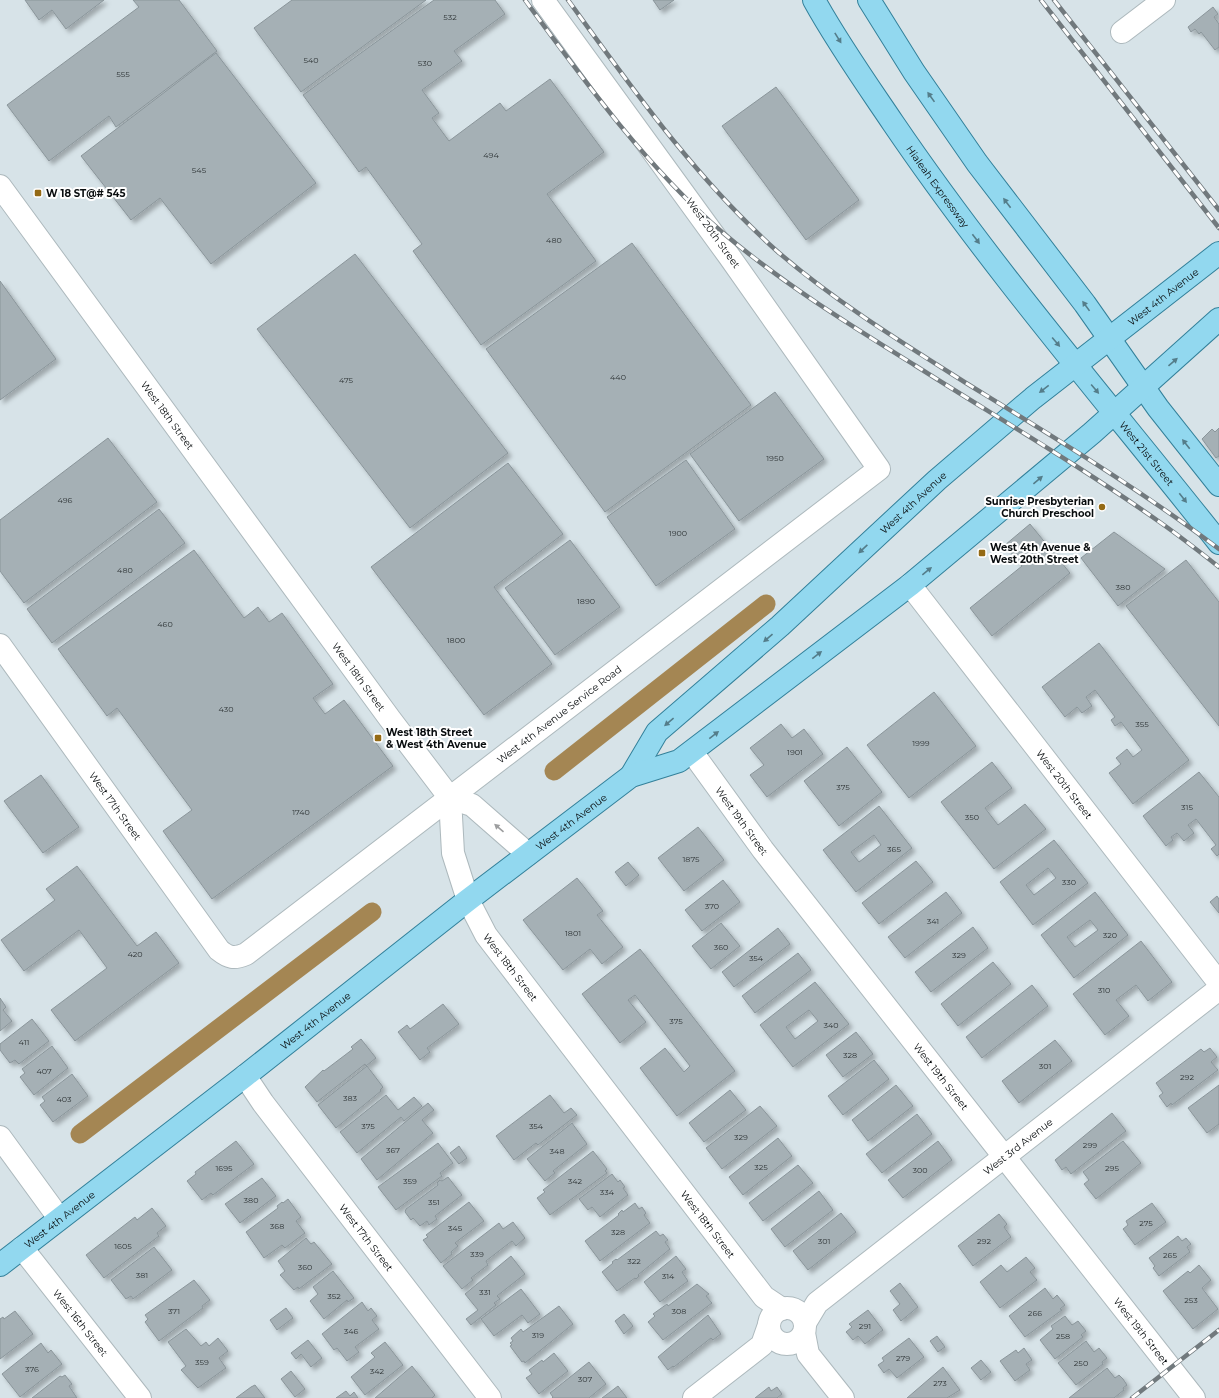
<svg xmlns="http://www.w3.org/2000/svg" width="1219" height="1398" font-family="Montserrat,sans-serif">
<defs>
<filter id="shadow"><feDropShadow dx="3.5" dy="3.5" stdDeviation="2" flood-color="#0004"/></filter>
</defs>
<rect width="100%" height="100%" fill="#d7e3e8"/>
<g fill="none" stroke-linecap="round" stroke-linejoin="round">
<path stroke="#a48653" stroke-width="19" d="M 554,771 L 766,604
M 80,1134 L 372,912"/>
</g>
<path fill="#a5b0b5" stroke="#8a959a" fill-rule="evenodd" filter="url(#shadow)" d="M 25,0 L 104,0 L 66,29 L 52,10 L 39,20 Z
M 133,0 L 179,0 L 217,51 L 116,127 L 109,116 L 49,161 L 7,105 L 139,7 Z
M 292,0 L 426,0 L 301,92 L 254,28 Z
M 434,0 L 495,0 L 505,14 L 454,51 L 462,61 L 422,90 L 439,113 L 432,118 L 449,141 L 500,103 L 506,111 L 550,79 L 604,152 L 547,194 L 596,261 L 481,345 L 413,251 L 422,244 L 366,167 L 359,172 L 303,95 Z
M 653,0 L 674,0 L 660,10 Z
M 1213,7 L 1218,14 L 1214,17 L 1219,24 L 1219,47 L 1215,50 L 1201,32 L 1199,34 L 1195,29 L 1191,32 L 1188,27 Z
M 216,53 L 316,183 L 211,264 L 160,198 L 131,220 L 81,156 Z
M 776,87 L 859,200 L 806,240 L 722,126 Z
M 632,243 L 751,405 L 605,512 L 486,349 Z
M 355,254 L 508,453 L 410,528 L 257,329 Z
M 0,281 L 56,359 L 0,400 Z
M 775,392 L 824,459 L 739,521 L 690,454 Z
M 1219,428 L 1219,456 L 1216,458 L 1202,439 L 1212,429 L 1215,432 Z
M 108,438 L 157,502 L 24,603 L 0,571 L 0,520 Z
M 686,460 L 735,529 L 656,586 L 607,517 Z
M 508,463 L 563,534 L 494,587 L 552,664 L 484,715 L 371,567 Z
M 159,509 L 185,543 L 52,643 L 27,609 Z
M 1030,524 L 1070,573 L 992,636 L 970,608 L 1022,566 L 1005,545 Z
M 1114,532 L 1165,569 L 1118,606 L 1081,558 Z
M 570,540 L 620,607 L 555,655 L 505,588 Z
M 194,550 L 244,618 L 258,607 L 269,622 L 282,613 L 333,684 L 313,698 L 325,714 L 344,700 L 393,766 L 212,899 L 163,831 L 192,810 L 117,708 L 107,716 L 58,649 Z
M 1186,560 L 1219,602 L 1219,726 L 1126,606 Z
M 1099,643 L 1189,760 L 1133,804 L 1109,773 L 1121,764 L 1116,758 L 1127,749 L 1133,757 L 1142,750 L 1121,722 L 1115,726 L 1111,720 L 1115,717 L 1095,690 L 1086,697 L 1092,706 L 1082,713 L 1077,707 L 1065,717 L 1042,687 Z
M 934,692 L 976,746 L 909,798 L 867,745 Z
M 781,724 L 792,738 L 804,729 L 823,754 L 767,797 L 750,775 L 764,765 L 750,748 Z
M 847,747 L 882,792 L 839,826 L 804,781 Z
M 992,762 L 1012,788 L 985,808 L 998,825 L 1025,804 L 1046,829 L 994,869 L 941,802 Z
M 1199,772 L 1219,797 L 1219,854 L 1217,856 L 1211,849 L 1216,845 L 1196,819 L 1188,825 L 1194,833 L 1184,841 L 1177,833 L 1171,837 L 1173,840 L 1166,846 L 1143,816 Z
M 41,775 L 79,827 L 43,853 L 4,801 Z
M 879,806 L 912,848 L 856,892 L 823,850 ZM 874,835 L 881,845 L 859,862 L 851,852 Z
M 698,827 L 724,860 L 684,891 L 658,858 Z
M 1054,840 L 1088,883 L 1033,925 L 1000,882 ZM 1048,868 L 1056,878 L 1034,895 L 1026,885 Z
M 916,861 L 933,882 L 879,924 L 862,903 Z
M 628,862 L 639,875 L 626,886 L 615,872 Z
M 77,866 L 137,946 L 156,932 L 179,963 L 75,1041 L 51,1010 L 107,968 L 79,930 L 24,971 L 1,940 L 55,900 L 46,889 Z
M 577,878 L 603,911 L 597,915 L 623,947 L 602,964 L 590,949 L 563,970 L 523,920 Z
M 723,880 L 740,902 L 702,931 L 685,910 Z
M 946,892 L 962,913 L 905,958 L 888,937 Z
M 1095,892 L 1128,935 L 1074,978 L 1041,935 ZM 1090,920 L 1098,930 L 1075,947 L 1067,937 Z
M 1217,896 L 1219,899 L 1219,913 L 1210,902 Z
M 721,923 L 740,946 L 711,969 L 692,946 Z
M 973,927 L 988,948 L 931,992 L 915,972 Z
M 778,928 L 790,944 L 734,987 L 722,972 Z
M 1141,941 L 1172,982 L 1148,1001 L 1136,985 L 1116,1000 L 1129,1016 L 1105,1035 L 1073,994 Z
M 640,949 L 735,1071 L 677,1116 L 640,1068 L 665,1048 L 684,1072 L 690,1066 L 635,995 L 628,1000 L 646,1022 L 620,1043 L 582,994 Z
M 798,953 L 811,970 L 755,1013 L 742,996 Z
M 993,962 L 1011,984 L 958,1026 L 941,1004 Z
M 815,982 L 849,1024 L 793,1067 L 760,1025 ZM 809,1010 L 818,1021 L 795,1039 L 786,1027 Z
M 1032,985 L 1048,1006 L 982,1058 L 966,1037 Z
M 0,998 L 6,1007 L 3,1010 L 12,1021 L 0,1031 Z
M 443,1004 L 459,1024 L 427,1048 L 430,1052 L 420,1060 L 398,1032 L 407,1025 L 410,1029 Z
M 32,1019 L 49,1041 L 19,1064 L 15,1060 L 10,1063 L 0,1050 L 0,1044 Z
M 856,1032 L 873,1054 L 843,1077 L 826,1055 Z
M 361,1039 L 376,1058 L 366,1066 L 365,1064 L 317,1102 L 305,1087 L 323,1070 L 324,1071 L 353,1049 L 351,1047 Z
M 1055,1040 L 1072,1061 L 1019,1103 L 1002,1081 Z
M 52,1046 L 68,1068 L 34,1095 L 20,1077 L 25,1073 L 22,1069 Z
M 1210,1048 L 1217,1057 L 1211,1062 L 1218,1070 L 1172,1105 L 1171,1103 L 1167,1107 L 1159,1096 L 1163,1093 L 1156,1083 L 1201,1049 L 1204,1052 Z
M 874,1060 L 889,1079 L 843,1115 L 828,1096 Z
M 367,1066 L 383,1087 L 380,1090 L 381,1091 L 336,1128 L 318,1105 Z
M 72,1074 L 88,1096 L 53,1122 L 40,1105 L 45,1101 L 42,1097 Z
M 896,1085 L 913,1106 L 868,1141 L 852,1120 Z
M 1219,1085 L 1219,1124 L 1207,1133 L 1188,1108 Z
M 730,1090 L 746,1110 L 704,1142 L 689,1123 Z
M 386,1095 L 398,1110 L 414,1097 L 422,1106 L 404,1121 L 401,1117 L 357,1153 L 340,1132 Z
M 550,1095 L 564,1113 L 571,1108 L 577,1115 L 538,1145 L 536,1143 L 514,1160 L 496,1136 Z
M 428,1103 L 434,1110 L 422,1120 L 433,1133 L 377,1180 L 361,1159 Z
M 760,1106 L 777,1126 L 722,1169 L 706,1148 Z
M 1112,1113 L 1126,1131 L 1071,1174 L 1066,1167 L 1062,1170 L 1055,1160 Z
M 917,1114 L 932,1134 L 882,1173 L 866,1154 Z
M 572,1123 L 587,1144 L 553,1171 L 555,1173 L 545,1181 L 527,1159 Z
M 778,1138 L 792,1156 L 743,1195 L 729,1177 Z
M 236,1141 L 254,1164 L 213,1195 L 211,1193 L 202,1200 L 187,1181 L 196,1174 L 195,1172 Z
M 938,1141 L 952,1160 L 903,1198 L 888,1180 Z
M 1123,1141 L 1141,1163 L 1096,1199 L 1084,1184 L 1089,1180 L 1083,1172 Z
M 438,1143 L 453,1163 L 440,1173 L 442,1176 L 396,1210 L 378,1187 Z
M 459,1146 L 467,1158 L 459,1164 L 450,1153 Z
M 593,1151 L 607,1169 L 605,1171 L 607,1173 L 550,1215 L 537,1198 L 545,1192 L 543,1190 Z
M 798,1165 L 813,1183 L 763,1221 L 749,1203 Z
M 612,1174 L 618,1182 L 620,1180 L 625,1187 L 623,1188 L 628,1195 L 600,1217 L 592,1207 L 588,1210 L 579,1199 Z
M 448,1177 L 462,1195 L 435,1216 L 437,1219 L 429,1225 L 427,1221 L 420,1226 L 413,1218 L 411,1220 L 405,1212 L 406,1209 L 438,1185 L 437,1183 L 440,1180 L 442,1181 Z
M 262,1178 L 276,1196 L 240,1223 L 225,1204 Z
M 819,1191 L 833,1210 L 785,1247 L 771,1229 Z
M 288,1199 L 301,1217 L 296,1221 L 305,1233 L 285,1248 L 282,1245 L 264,1258 L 246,1232 L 278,1208 L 277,1206 L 282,1202 L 283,1203 Z
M 469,1202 L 484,1221 L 455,1243 L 458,1246 L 451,1252 L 452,1254 L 441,1263 L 423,1240 L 428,1237 L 426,1235 Z
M 635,1203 L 639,1209 L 642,1207 L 646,1213 L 644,1215 L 650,1223 L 600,1261 L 585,1241 L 619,1215 L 618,1214 L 622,1210 L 623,1212 Z
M 1152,1203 L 1166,1222 L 1135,1245 L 1123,1229 L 1128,1225 L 1126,1221 Z
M 152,1208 L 166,1226 L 157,1233 L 159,1236 L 104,1278 L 86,1255 L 135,1217 L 137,1220 Z
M 841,1213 L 856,1232 L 808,1270 L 793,1251 Z
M 999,1214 L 1007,1224 L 1004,1227 L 1011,1237 L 973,1266 L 958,1246 Z
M 513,1222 L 525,1238 L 516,1246 L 512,1241 L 486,1261 L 488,1265 L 471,1278 L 473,1280 L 462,1289 L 443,1266 L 499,1223 L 503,1229 Z
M 656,1231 L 660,1236 L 663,1234 L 668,1240 L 665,1242 L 670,1249 L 638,1275 L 639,1276 L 636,1279 L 635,1278 L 617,1291 L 602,1272 L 613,1263 L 612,1262 L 616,1259 L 617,1260 Z
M 1178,1236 L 1182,1241 L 1186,1238 L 1191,1244 L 1187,1247 L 1190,1252 L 1159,1276 L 1153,1268 L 1155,1266 L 1149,1258 Z
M 306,1238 L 311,1244 L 314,1242 L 332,1264 L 299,1289 L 298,1287 L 294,1290 L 280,1275 L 285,1271 L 278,1261 Z
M 154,1247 L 172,1270 L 133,1299 L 131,1296 L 126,1299 L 111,1280 Z
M 511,1256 L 525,1274 L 497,1296 L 500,1299 L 494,1303 L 496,1305 L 471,1325 L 466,1319 L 478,1310 L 465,1294 Z
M 676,1256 L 686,1269 L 682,1272 L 688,1281 L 660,1302 L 644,1282 Z
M 1026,1257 L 1035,1268 L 1030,1272 L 1037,1280 L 1000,1308 L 980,1282 L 1001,1265 L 1007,1272 Z
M 1199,1265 L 1211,1280 L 1202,1288 L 1218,1309 L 1193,1329 L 1163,1291 L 1188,1271 L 1190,1273 Z
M 333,1271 L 354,1298 L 348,1302 L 347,1300 L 324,1319 L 310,1301 L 318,1294 L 313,1287 Z
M 194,1280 L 210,1300 L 202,1306 L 203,1308 L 159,1341 L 145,1322 L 148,1319 L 145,1315 Z
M 900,1283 L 918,1307 L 901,1321 L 893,1310 L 900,1304 L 890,1291 Z
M 697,1284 L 709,1294 L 706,1296 L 712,1303 L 663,1340 L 648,1322 L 655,1316 L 653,1314 L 667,1304 L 668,1306 Z
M 1045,1288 L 1053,1299 L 1057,1295 L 1065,1305 L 1060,1309 L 1062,1310 L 1025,1337 L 1009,1316 Z
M 521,1289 L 540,1314 L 528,1323 L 522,1315 L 494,1336 L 481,1319 Z
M 362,1302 L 368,1311 L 371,1308 L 377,1316 L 372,1320 L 379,1329 L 355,1347 L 359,1352 L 347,1361 L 337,1348 L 334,1350 L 322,1334 Z
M 559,1306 L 573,1324 L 525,1363 L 524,1361 L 522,1362 L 510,1346 L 512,1345 L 510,1343 L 513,1341 L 511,1338 L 521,1329 L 523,1332 Z
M 286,1308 L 293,1318 L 277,1330 L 270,1320 Z
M 868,1310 L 883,1330 L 865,1344 L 858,1336 L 853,1340 L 846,1332 L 852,1327 L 849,1324 Z
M 15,1311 L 33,1334 L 0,1359 L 0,1319 L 3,1317 L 4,1319 Z
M 624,1314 L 633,1326 L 624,1334 L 615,1321 Z
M 708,1315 L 721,1334 L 713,1340 L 711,1338 L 674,1367 L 673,1366 L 668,1370 L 658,1357 Z
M 1065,1316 L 1072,1325 L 1078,1321 L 1086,1331 L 1081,1335 L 1083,1337 L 1055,1359 L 1040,1340 L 1053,1329 L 1051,1326 Z
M 186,1329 L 201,1346 L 206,1342 L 209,1346 L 218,1338 L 228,1351 L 219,1358 L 226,1368 L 198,1388 L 181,1370 L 186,1366 L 168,1342 Z
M 937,1336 L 945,1347 L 938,1352 L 930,1341 Z
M 909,1338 L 924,1357 L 897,1378 L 889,1369 L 884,1373 L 878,1365 L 884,1361 L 882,1358 Z
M 308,1340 L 322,1358 L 311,1367 L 301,1354 L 296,1359 L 291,1353 Z
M 1086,1341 L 1094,1352 L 1099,1348 L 1107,1358 L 1102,1362 L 1103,1364 L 1076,1385 L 1058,1363 Z
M 385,1342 L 403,1365 L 365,1395 L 351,1377 L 375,1357 L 371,1353 Z
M 41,1343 L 48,1353 L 51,1350 L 62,1364 L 20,1397 L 2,1374 Z
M 1024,1348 L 1032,1360 L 1026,1364 L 1030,1370 L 1015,1381 L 1000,1361 L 1016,1350 L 1018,1353 Z
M 554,1353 L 568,1371 L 539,1394 L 526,1378 L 532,1374 L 529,1370 L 542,1360 L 543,1362 Z
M 981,1360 L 991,1372 L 981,1380 L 971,1368 Z
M 589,1362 L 606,1384 L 589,1398 L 552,1398 L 553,1397 L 550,1393 Z
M 412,1366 L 435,1395 L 432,1398 L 375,1398 Z
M 943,1367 L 960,1390 L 947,1398 L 907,1398 Z
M 1107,1368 L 1115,1378 L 1119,1375 L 1123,1379 L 1127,1385 L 1123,1388 L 1124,1390 L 1114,1398 L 1069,1398 Z
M 291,1371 L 305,1389 L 295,1397 L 281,1379 Z
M 65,1375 L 72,1384 L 69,1386 L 77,1398 L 32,1398 L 60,1376 L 62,1377 Z
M 255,1385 L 265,1398 L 236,1398 L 251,1387 Z
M 618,1386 L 627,1398 L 602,1398 Z
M 769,1387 L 771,1391 L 777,1387 L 782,1394 L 777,1398 L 755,1398 Z
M 346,1391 L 350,1396 L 354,1392 L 358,1398 L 336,1398 Z"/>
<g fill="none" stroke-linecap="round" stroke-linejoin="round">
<defs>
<g id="minor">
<path d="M 1122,32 L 1164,0"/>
<path id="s1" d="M 0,186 L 390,719 L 450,798 L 453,853 L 468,900 L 486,935 L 764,1297 L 782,1309"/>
<path id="s2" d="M 910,585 L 1219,983"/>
<path id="s3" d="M 0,645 L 219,950 C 229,958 234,959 246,954 L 879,469 L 729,256 L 543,0"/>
<path id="s4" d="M 692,752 L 763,850 L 1194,1398"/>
<path d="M 450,798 L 472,805 L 528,854"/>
<path id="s5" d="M 245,1076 L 263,1103 L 490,1398"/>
<path d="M 0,1137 L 59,1218"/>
<path id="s6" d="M 22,1248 L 140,1398"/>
<circle cx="787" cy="1326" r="18"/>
<path id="s7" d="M 805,1323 L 817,1303 L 1219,989"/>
<path d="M 804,1333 L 808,1354 L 843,1398"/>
<path d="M 694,1398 L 762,1345 L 769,1325"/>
</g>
<g id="major">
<path id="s8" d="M 814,0 C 837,42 866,83 893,123 C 993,270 1109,404 1219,543"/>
<path d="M 869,0 L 914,72 L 977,163 L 1085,304 L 1158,408 L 1219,485"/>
<path id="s9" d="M 631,776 L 657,732 L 780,626 L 937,480 L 1033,398 L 1219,253"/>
<path id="s10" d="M 0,1265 L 245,1076 L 468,900 L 631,776 L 679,761 L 910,585 L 1092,433 L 1219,319"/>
</g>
</defs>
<use href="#minor" stroke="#adb9bd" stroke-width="24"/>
<use href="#major" stroke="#33809a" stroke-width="24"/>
<use href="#minor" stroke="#fff" stroke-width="22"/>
<use href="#major" stroke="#92d8ef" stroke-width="22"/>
<defs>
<path id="rail" d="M 525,0 C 585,82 645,165 722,232 C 782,283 850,325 916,366 C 998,418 1082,467 1161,523 C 1181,537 1200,552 1219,567
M 568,0 C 632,88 696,179 778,252 C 836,302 901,342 966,383 C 1052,436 1138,488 1219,549
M 1041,0 L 1219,228
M 1054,0 L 1219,210
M 1132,1398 L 1219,1330"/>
</defs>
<use href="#rail" stroke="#71797d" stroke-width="4.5"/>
<use href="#rail" stroke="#fff" stroke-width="3" stroke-dasharray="9" stroke-linecap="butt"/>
</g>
<defs><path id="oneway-solid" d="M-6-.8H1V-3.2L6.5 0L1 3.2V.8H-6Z"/></defs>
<g fill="#547d8a">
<use href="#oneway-solid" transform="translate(838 38) rotate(58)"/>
<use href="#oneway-solid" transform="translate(931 97) rotate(-125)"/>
<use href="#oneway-solid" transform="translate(1007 203) rotate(-127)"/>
<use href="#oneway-solid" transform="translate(976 239) rotate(53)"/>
<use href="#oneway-solid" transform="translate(1086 306) rotate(-126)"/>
<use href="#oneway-solid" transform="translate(1056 342) rotate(50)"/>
<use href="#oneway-solid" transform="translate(1173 362) rotate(-41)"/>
<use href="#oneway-solid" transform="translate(1044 389) rotate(142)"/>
<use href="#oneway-solid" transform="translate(1095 389) rotate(50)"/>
<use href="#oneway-solid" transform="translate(1186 444) rotate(-128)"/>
<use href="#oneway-solid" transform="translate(1038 480) rotate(-40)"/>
<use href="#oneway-solid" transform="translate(1183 498) rotate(52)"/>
<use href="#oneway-solid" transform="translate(863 549) rotate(137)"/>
<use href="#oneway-solid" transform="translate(927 571) rotate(-39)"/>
<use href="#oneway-solid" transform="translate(768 638) rotate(139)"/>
<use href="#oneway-solid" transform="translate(817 655) rotate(-38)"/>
<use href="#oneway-solid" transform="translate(669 722) rotate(140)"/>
<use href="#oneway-solid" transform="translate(714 735) rotate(-38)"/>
</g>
<use fill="#9d9e9f" href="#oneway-solid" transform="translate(499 828) rotate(-139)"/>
<g fill="#946a15" stroke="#fff" stroke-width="1.5">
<rect x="34" y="189" width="8" height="8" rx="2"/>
<circle cx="1102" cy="507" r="4"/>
<rect x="978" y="549" width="8" height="8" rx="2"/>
<rect x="374" y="734" width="8" height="8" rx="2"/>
</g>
<g text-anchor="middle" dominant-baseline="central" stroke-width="4" stroke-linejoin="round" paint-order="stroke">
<g font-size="8" fill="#303638">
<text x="450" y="17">532</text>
<text x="311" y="60">540</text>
<text x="425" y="63">530</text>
<text x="123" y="74">555</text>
<text x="491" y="155">494</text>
<text x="199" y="170">545</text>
<text x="554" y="240">480</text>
<text x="618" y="377">440</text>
<text x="346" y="380">475</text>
<text x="775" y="458">1950</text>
<text x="65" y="500">496</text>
<text x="678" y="533">1900</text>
<text x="125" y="570">480</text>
<text x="1123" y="587">380</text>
<text x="586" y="601">1890</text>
<text x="165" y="624">460</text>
<text x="456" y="640">1800</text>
<text x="226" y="709">430</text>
<text x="1142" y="724">355</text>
<text x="921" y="743">1999</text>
<text x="795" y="752">1901</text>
<text x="843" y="787">375</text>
<text x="1187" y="807">315</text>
<text x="301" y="812">1740</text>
<text x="972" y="817">350</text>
<text x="894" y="849">365</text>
<text x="691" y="859">1875</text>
<text x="1069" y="882">330</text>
<text x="712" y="906">370</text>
<text x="933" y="921">341</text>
<text x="573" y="933">1801</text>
<text x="1110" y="935">320</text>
<text x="721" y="947">360</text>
<text x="135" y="954">420</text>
<text x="959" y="955">329</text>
<text x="756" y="958">354</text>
<text x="1104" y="990">310</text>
<text x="676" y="1021">375</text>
<text x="831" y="1025">340</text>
<text x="24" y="1042">411</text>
<text x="850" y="1055">328</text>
<text x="1045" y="1066">301</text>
<text x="44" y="1071">407</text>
<text x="1187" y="1077">292</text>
<text x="350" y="1098">383</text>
<text x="64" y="1099">403</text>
<text x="368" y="1126">375</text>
<text x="536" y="1126">354</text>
<text x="741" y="1137">329</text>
<text x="1090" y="1145">299</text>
<text x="393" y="1150">367</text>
<text x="557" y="1151">348</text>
<text x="761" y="1167">325</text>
<text x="224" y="1168">1695</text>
<text x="1112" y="1168">295</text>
<text x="920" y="1170">300</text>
<text x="410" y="1181">359</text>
<text x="575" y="1181">342</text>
<text x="607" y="1192">334</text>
<text x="251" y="1200">380</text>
<text x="434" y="1202">351</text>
<text x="1146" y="1223">275</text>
<text x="277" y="1226">368</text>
<text x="455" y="1228">345</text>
<text x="618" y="1232">328</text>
<text x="824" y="1241">301</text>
<text x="984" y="1241">292</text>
<text x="123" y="1246">1605</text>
<text x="477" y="1254">339</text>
<text x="1170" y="1255">265</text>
<text x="634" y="1261">322</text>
<text x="305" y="1267">360</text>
<text x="142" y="1275">381</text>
<text x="668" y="1276">314</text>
<text x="485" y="1292">331</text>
<text x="334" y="1296">352</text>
<text x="1191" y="1300">253</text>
<text x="174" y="1311">371</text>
<text x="679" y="1311">308</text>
<text x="1035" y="1313">266</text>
<text x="865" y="1326">291</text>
<text x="351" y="1331">346</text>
<text x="538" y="1335">319</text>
<text x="1063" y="1336">258</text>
<text x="903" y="1358">279</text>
<text x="202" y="1362">359</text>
<text x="1081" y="1363">250</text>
<text x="32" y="1369">376</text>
<text x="377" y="1371">342</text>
<text x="585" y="1379">307</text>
<text x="940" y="1383">273</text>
</g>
<g font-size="10" fill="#090d0f" stroke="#fff">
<text stroke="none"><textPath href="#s8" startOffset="224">Hialeah Expressway</textPath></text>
<text transform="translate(713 233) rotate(54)">West 20th Street</text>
<text stroke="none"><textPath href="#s9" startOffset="719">West 4th Avenue</textPath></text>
<text stroke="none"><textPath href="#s1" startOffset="284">West 18th Street</textPath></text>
<text stroke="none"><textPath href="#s8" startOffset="563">West 21st Street</textPath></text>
<text stroke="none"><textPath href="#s9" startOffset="395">West 4th Avenue</textPath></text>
<text stroke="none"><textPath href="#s1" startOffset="608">West 18th Street</textPath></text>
<text stroke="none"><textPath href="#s3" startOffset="799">West 4th Avenue Service Road</textPath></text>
<text stroke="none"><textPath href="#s2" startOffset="252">West 20th Street</textPath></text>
<text stroke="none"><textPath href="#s3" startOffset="198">West 17th Street</textPath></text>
<text stroke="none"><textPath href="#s4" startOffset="85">West 19th Street</textPath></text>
<text stroke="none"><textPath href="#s10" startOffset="723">West 4th Avenue</textPath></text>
<text stroke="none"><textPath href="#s1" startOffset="944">West 18th Street</textPath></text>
<text stroke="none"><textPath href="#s10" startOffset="399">West 4th Avenue</textPath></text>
<text stroke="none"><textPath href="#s4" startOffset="409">West 19th Street</textPath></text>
<text stroke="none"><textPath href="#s7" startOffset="278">West 3rd Avenue</textPath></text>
<text stroke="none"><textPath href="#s10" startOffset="75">West 4th Avenue</textPath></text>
<text stroke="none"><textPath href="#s1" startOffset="1268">West 18th Street</textPath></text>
<text stroke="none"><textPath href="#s5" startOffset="202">West 17th Street</textPath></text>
<text stroke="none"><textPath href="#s6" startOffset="95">West 16th Street</textPath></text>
<text stroke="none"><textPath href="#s4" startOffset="733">West 19th Street</textPath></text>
</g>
<g font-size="10" font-weight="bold" fill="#090d0f" stroke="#fff" text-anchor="start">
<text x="46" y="193">W 18 ST@# 545</text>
<text x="1094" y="501" text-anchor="end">Sunrise Presbyterian<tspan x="1094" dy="12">Church Preschool</tspan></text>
<text x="990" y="547">West 4th Avenue &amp;<tspan x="990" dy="12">West 20th Street</tspan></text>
<text x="386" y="732">West 18th Street<tspan x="386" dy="12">&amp; West 4th Avenue</tspan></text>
</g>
</g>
</svg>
